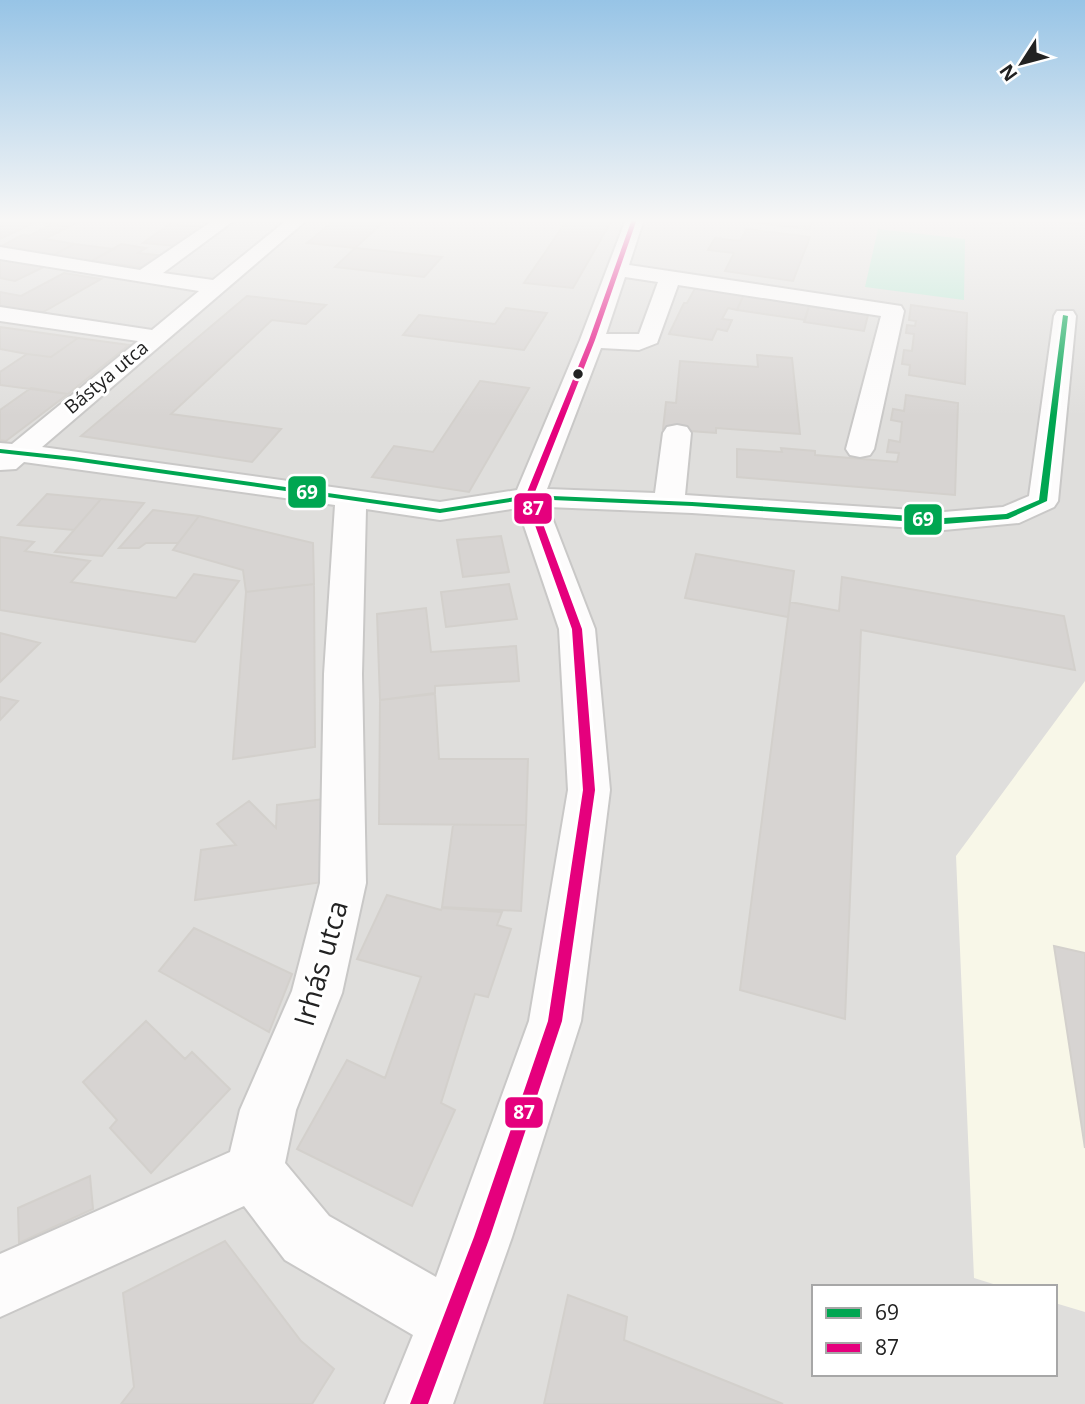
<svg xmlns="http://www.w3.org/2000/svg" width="1085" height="1404" font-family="'Open Sans',sans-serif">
<rect width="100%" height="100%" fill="#f0eeeb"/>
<path fill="#dfdedc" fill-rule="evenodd" d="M 0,219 L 1085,219 L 1085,1404 L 0,1404 ZM 814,1287 L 1055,1287 L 1055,1374 L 814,1374 Z"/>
<path fill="#f8f7e8" d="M 1085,681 L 1085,1312 L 1055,1303 L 1055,1287 L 1003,1287 L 974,1278 L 956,856 Z"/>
<path fill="#b7e6d2" d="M 878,229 L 965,239 L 964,300 L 865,287 Z"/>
<path fill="#e0dfde" d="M 227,219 L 299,219 L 230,275 L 158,267 Z"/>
<path fill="#d7d4d2" stroke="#d3d0cc" stroke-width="2" d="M 0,219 L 42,219 L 0,239 Z
M 52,219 L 83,219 L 68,227 L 45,223 Z
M 387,219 L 355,248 L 307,243 L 336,219 Z
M 568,219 L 612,220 L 573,288 L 524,283 Z
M 752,219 L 813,219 L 809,229 L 750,222 Z
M 956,219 L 1000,219 L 1000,224 Z
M 1051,219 L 1085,219 L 1085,225 L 1051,221 Z
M 52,224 L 68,227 L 45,239 L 74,244 L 52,256 L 0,247 L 22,235 L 29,236 Z
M 170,224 L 203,227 L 177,246 L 143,243 Z
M 747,229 L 810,237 L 793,281 L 725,271 L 734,253 L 708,250 L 715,238 L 740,241 Z
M 74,244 L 114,249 L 92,261 L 52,256 Z
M 121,244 L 146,248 L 138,253 L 165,256 L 146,268 L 92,261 Z
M 355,248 L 442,257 L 424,277 L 335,267 Z
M 0,259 L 44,267 L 15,281 L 0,278 Z
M 64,273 L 101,279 L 38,315 L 0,308 L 0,292 L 21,296 Z
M 697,285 L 745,292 L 737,310 L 728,308 L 722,319 L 732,320 L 727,331 L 717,329 L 712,340 L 669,334 L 684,303 L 687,303 Z
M 744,294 L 810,303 L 805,320 L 737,310 Z
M 247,296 L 326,305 L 306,324 L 272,320 L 171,414 L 281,429 L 252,462 L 81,436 Z
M 911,305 L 967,313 L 965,384 L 909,375 L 910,365 L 902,364 L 904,350 L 912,351 L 914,334 L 906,333 L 907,325 L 915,326 L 916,321 L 909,320 Z
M 809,306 L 868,315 L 864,331 L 804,322 Z
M 506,308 L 547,313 L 524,350 L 403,335 L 419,315 L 495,324 Z
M 0,327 L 78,338 L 51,357 L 27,354 L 0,349 Z
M 78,338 L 129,345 L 68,394 L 0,385 L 0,372 L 27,354 L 51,357 Z
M 757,355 L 792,358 L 800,434 L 716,428 L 716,433 L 663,429 L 666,402 L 676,403 L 680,361 L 758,367 Z
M 480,381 L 529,388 L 469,492 L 372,477 L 394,446 L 433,452 Z
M 31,388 L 68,394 L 6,441 L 0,440 L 0,410 Z
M 906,395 L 958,403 L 955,495 L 737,477 L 737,449 L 782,452 L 781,448 L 815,451 L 815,455 L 897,462 L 899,453 L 887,452 L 889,440 L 900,442 L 902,422 L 891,420 L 893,409 L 904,411 Z
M 47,494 L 101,499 L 74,530 L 18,525 Z
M 101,499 L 144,503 L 102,556 L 55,552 Z
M 153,510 L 199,516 L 178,543 L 146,543 L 139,548 L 119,548 Z
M 199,516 L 313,543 L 314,584 L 246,592 L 243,570 L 173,550 Z
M 501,536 L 509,572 L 463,577 L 457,540 Z
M 0,537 L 34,542 L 25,551 L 90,561 L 71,582 L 176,598 L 194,574 L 239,581 L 195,642 L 0,610 Z
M 696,554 L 794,571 L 788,617 L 685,598 Z
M 842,577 L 1064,616 L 1075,670 L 861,630 L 845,1019 L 740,990 L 790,602 L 839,611 Z
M 314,584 L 315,747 L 233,759 L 246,592 Z
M 509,584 L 517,619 L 446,627 L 441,592 Z
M 426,608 L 431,652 L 516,646 L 519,681 L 435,686 L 435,693 L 380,700 L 377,614 Z
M 0,633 L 40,643 L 0,682 Z
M 435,694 L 439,759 L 528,759 L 526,825 L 379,824 L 380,700 Z
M 0,697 L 18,701 L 0,720 Z
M 325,799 L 323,882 L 195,900 L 201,850 L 236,845 L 217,824 L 249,801 L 276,828 L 277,805 Z
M 453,825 L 526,825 L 521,911 L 442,907 Z
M 387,895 L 441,910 L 442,908 L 502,912 L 497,925 L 511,929 L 488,997 L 475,994 L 441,1103 L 455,1110 L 412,1206 L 297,1149 L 347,1060 L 385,1078 L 421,977 L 357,959 Z
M 194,928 L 292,974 L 269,1032 L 159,971 Z
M 1054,946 L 1085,953 L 1085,1148 Z
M 146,1021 L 185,1059 L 192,1052 L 230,1089 L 151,1173 L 110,1128 L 117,1120 L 83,1082 Z
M 90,1176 L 93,1209 L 19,1243 L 18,1208 Z
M 225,1241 L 301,1341 L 334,1369 L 312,1404 L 121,1404 L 134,1387 L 123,1293 Z
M 568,1295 L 627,1317 L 624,1340 L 783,1404 L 544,1404 Z"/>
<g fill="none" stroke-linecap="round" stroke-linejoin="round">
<defs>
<path id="minor" d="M 215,219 L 236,219 L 163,273 L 213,280 L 288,219 L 308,219 L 42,447 L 440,502 L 517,490 L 580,340 L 626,219 L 644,219 L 629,265 L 901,306 L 904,311 L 874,449 L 870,455 L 860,457 L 850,455 L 846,449 L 881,316 L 678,285 L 657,343 L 639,350 L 601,348 L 547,489 L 655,493 L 663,433 L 667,427 L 677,425 L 687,427 L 691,433 L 685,495 L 944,512 L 1003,507 L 1029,496 L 1054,316 L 1057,311 L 1073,311 L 1076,316 L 1058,501 L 1054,507 L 1019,523 L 944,530 L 692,513 L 548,507 L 595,629 L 610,790 L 581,1021 L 512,1237 L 453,1404 L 385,1404 L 413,1335 L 285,1260 L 244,1206 L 0,1317 L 0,1254 L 230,1152 L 240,1110 L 292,991 L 320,883 L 324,674 L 335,505 L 24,462 L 16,469 L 0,470 L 0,443 L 12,444 L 138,341 L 0,321 L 0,307 L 152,330 L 199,291 L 0,259 L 0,247 L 140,270 ZM 625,277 L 658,282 L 639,334 L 606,334 ZM 518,508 L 559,629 L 568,790 L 529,1021 L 436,1277 L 329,1216 L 285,1163 L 296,1110 L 342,993 L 366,883 L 362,674 L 366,509 L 440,520 Z"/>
</defs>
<use href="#minor" stroke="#c9c8c7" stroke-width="4"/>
<use href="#minor" fill="#fdfcfc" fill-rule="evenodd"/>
<defs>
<path id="bus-1" d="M 1063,315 L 1068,316 L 1047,501 L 1008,519 L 944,524 L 692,506 L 529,499 L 440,513 L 74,461 L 0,453 L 0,449 L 74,457 L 440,509 L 529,495 L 692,502 L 944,518 L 1006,514 L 1039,500 Z"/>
<path id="bus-2" d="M 632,219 L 637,219 L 595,340 L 533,497 L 582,629 L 595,790 L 562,1021 L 490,1237 L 428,1404 L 410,1404 L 474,1237 L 548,1021 L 583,790 L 572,629 L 525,497 L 589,340 Z"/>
</defs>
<use href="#bus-1" stroke="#fff" stroke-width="6"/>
<use href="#bus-2" stroke="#fff" stroke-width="6"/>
<use href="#bus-1" fill="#00a651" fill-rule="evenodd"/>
<use href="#bus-2" fill="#e5007d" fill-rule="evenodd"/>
</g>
<linearGradient id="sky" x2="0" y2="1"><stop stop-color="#97c4e6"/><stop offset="0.53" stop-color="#f8f7f6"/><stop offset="1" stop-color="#f8f7f6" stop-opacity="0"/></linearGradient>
<rect width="1085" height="416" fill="url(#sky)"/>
<circle fill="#222" stroke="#fff" stroke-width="2.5" cx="578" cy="374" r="6"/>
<g text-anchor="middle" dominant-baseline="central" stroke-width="6" stroke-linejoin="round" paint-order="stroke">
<g font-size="19" fill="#222" stroke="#fff">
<text transform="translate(106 377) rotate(-40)">Bástya utca</text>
</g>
<g font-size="28" fill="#222" stroke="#fff">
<text transform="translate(320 963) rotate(-74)">Irhás utca</text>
</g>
</g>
<g stroke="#fff" stroke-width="2.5">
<rect x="287" y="475" width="40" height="34" rx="7" fill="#00a651"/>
<rect x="513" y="492" width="40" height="33" rx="7" fill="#e5007d"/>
<rect x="903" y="503" width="40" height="33" rx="7" fill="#00a651"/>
<rect x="504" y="1096" width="40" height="33" rx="7" fill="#e5007d"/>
</g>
<g font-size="19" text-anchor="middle" font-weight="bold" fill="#fff">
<text x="307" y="499">69</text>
<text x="533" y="515">87</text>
<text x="923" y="526">69</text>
<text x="524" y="1119">87</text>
</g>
<rect x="812" y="1285" width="245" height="91" fill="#ffffff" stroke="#a7a7a7" stroke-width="2"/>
<rect x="826" y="1308" width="35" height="10" fill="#00a651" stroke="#a7a7a7" stroke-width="2"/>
<text x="875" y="1320" font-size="21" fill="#222222">69</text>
<rect x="826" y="1343" width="35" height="10" fill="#e5007d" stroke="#a7a7a7" stroke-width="2"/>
<text x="875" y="1355" font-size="21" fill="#222222">87</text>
<g transform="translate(1022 63) rotate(234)" stroke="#ffffff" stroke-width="5" paint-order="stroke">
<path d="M0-5L12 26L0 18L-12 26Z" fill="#222222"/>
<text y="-10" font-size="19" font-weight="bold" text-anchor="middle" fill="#222222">N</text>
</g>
</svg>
